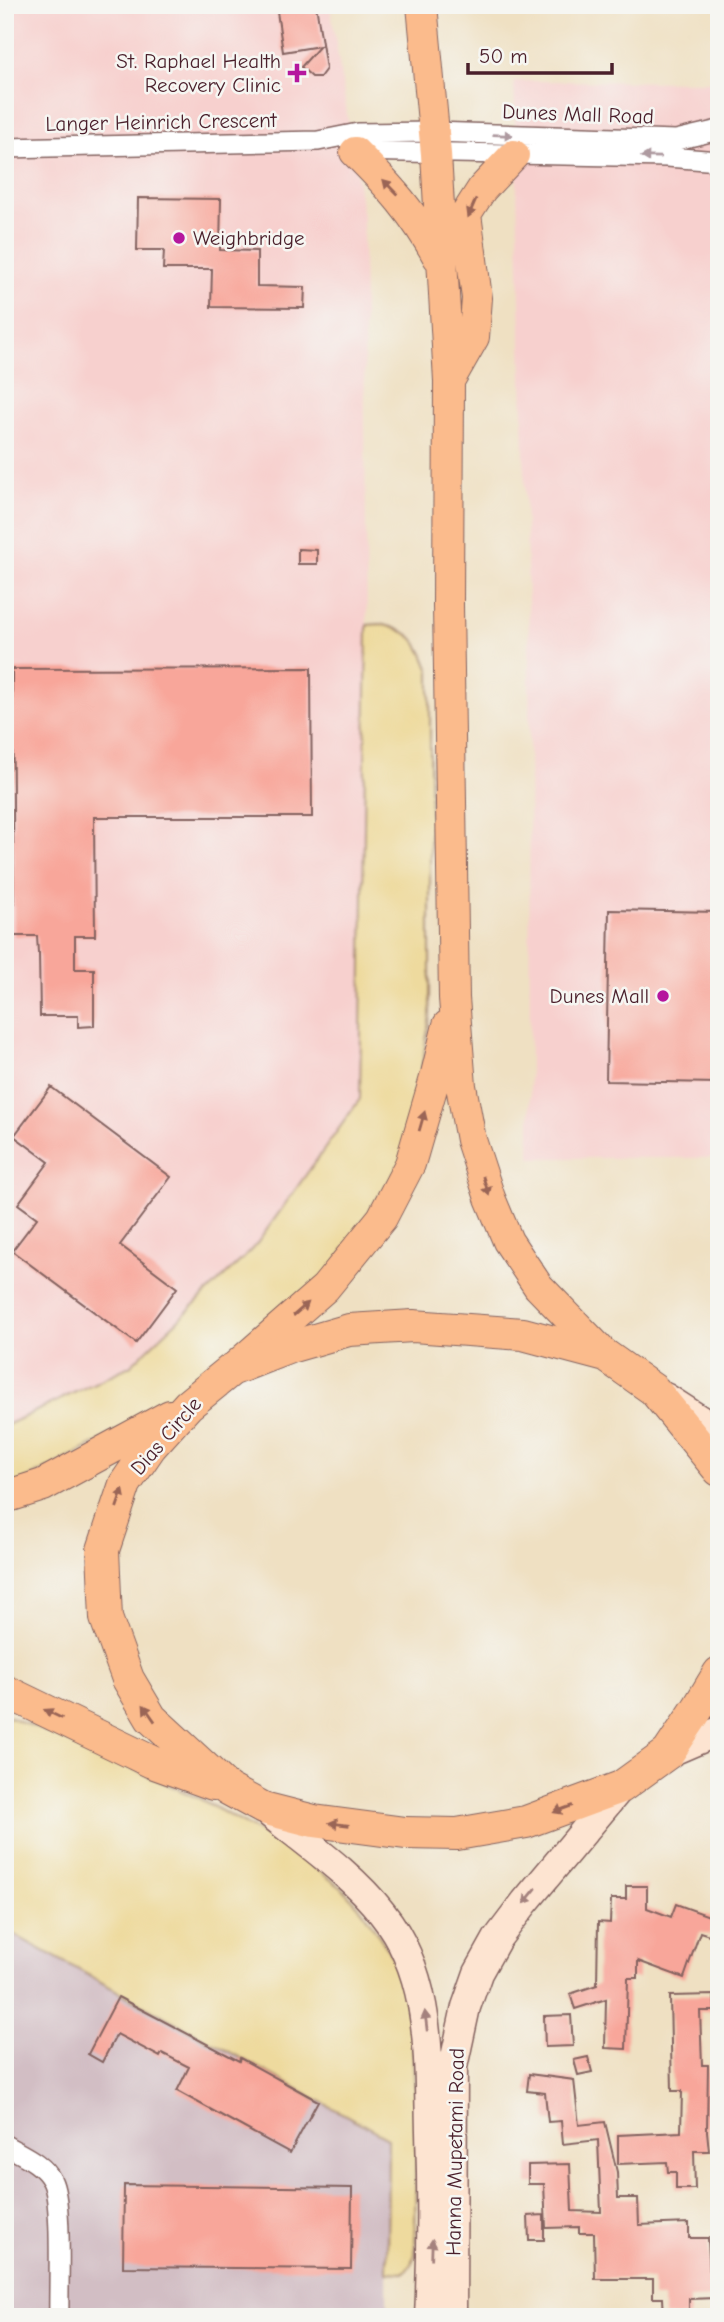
<svg xmlns="http://www.w3.org/2000/svg" width="724" height="2322" font-family="'Comic Neue',sans-serif">
<rect width="100%" height="100%" fill="#f6f6f2"/>
<filter id="ink" filterUnits="userSpaceOnUse"><feTurbulence type="fractalNoise" baseFrequency=".0143" numOctaves="2"/><feDisplacementMap in="SourceGraphic" scale="14" xChannelSelector="R" yChannelSelector="G"/><feConvolveMatrix kernelMatrix="1 2 1 2 8 2 1 2 1" color-interpolation-filters="sRGB"/></filter>
<filter id="wash" filterUnits="userSpaceOnUse"><feTurbulence type="fractalNoise" baseFrequency=".00686" numOctaves="4" result="noise"/><feDisplacementMap in="SourceGraphic" scale="28" xChannelSelector="R" yChannelSelector="G"/><feGaussianBlur stdDeviation="1.57" result="paint"/><feColorMatrix in="noise" values="0 0 0 0 0 0 0 0 0 0 0 0 0 0 0 0 0 1.4 0 .05"/><feComposite in="paint" operator="in"/></filter>
<g filter="url(#wash)">
<rect width="100%" height="100%" fill="#efe0c2"/>
<path fill="#f7d0ce" d="M 5,5 L 330,5 L 363,216 L 367,625 L 360,1099 L 253,1249 L 130,1366 L 5,1426 Z
M 514,81 L 719,82 L 719,1158 L 530,1158 L 529,640 Z"/>
<path fill="#d2bec4" d="M 5,1930 L 388,2138 L 387,2317 L 5,2317 Z"/>
<path fill="#eeda9e" stroke="#9c7c64" stroke-width="2" d="M 380,624 C 414,632 418,640 430,671 L 430,1015 L 408,1152 L 328,1274 L 196,1382 L 93,1445 L 5,1490 L 5,1426 L 130,1366 L 253,1249 L 360,1099 L 367,625 Z
M 5,1715 L 116,1761 L 198,1798 L 288,1848 L 342,1888 L 362,1910 L 395,1960 L 411,2019 L 416,2112 L 415,2254 L 411,2265 L 403,2273 L 387,2272 L 388,2138 L 5,1930 Z"/>
<g id="blocks">
<path fill="#f8a69a" d="M 276,5 L 316,5 L 326,69 L 320,77 L 312,77 L 301,67 L 320,46 L 283,52 Z
M 138,198 L 221,199 L 220,250 L 257,251 L 257,286 L 305,287 L 304,308 L 211,307 L 212,269 L 163,269 L 164,250 L 137,250 Z
M 298,549 L 317,550 L 317,564 L 298,564 Z
M 311,668 L 312,817 L 94,817 L 95,936 L 75,936 L 75,969 L 94,969 L 94,1026 L 78,1027 L 78,1016 L 40,1016 L 39,953 L 38,953 L 37,936 L 14,936 L 12,669 Z
M 609,910 L 719,912 L 719,1083 L 606,1081 Z
M 51,1087 L 171,1177 L 120,1245 L 177,1288 L 136,1343 L 12,1251 L 37,1218 L 18,1204 L 49,1162 L 14,1136 Z
M 626,1886 L 647,1886 L 647,1908 L 671,1917 L 676,1904 L 715,1918 L 709,1935 L 700,1932 L 684,1978 L 638,1961 L 638,1978 L 628,1978 L 626,2049 L 605,2048 L 606,1999 L 575,2009 L 570,1994 L 597,1985 L 598,1922 L 610,1923 L 611,1899 L 626,1899 Z
M 714,1995 L 715,2011 L 700,2011 L 702,2065 L 708,2065 L 707,2131 L 709,2151 L 694,2151 L 695,2189 L 676,2189 L 676,2172 L 668,2172 L 667,2162 L 618,2164 L 618,2135 L 681,2132 L 682,2091 L 672,2091 L 670,1996 Z
M 118,1997 L 239,2061 L 240,2058 L 318,2101 L 290,2153 L 177,2091 L 189,2067 L 162,2053 L 160,2057 L 117,2034 L 102,2062 L 88,2054 Z
M 571,2015 L 573,2046 L 545,2047 L 544,2016 Z
M 588,2057 L 592,2072 L 578,2075 L 574,2060 Z
M 529,2074 L 574,2080 L 579,2125 L 605,2122 L 617,2172 L 618,2198 L 638,2198 L 639,2225 L 689,2223 L 689,2238 L 708,2238 L 710,2278 L 714,2278 L 715,2298 L 689,2299 L 689,2317 L 664,2317 L 663,2298 L 653,2298 L 653,2279 L 595,2279 L 594,2233 L 579,2233 L 579,2227 L 546,2228 L 544,2184 L 528,2184 L 528,2165 L 570,2164 L 572,2211 L 601,2212 L 598,2140 L 563,2144 L 561,2121 L 548,2122 L 545,2093 L 527,2091 Z
M 124,2185 L 352,2188 L 351,2269 L 123,2267 Z
M 544,2215 L 544,2240 L 529,2240 L 528,2216 Z"/>
</g>
</g>
<g filter="url(#ink)">
<use href="#blocks" fill-opacity="0" stroke="#846360" stroke-width="2"/>
<g fill="none" stroke-linecap="round" stroke-linejoin="round">
<defs>
<path id="minor" d="M 5,148 L 318,141 L 358,133 L 434,132 L 676,140 L 719,130
M 353,151 L 667,157 L 719,161
M 5,2145 C 22,2155 43,2163 52,2181 C 63,2203 58,2288 59,2317"/>
<path id="secondary" d="M 665,1397 L 719,1432
M 668,1753 L 719,1731
M 263,1808 C 303,1841 350,1872 382,1913 C 432,1975 428,2056 430,2131 C 432,2193 432,2255 429,2317
M 452,2317 L 453,2067 L 466,2007 L 478,1973 L 497,1939 L 525,1902 L 621,1787"/>
<path id="primary" d="M 422,5 L 436,154 L 449,381 L 448,605 L 454,998 L 461,1086 L 471,1140 L 490,1198 L 508,1241 L 538,1286 L 606,1356
M 355,152 C 390,187 414,213 438,257
M 449,381 L 474,337 L 477,298 L 466,214 L 482,189 L 514,155
M 237,1365 L 325,1288 L 382,1218 L 410,1164 L 435,1078 L 448,1025"/>
<path id="trunk" d="M 719,1470 L 654,1390 L 606,1356 L 523,1334 L 413,1326 L 349,1330 L 290,1347 L 231,1370 L 188,1405 L 151,1446 L 125,1484 L 103,1550 L 106,1618 L 128,1679 L 151,1718 L 228,1789 L 263,1808 L 314,1821 L 405,1833 L 457,1834 L 526,1822 L 621,1787 L 668,1753 L 698,1708 L 719,1673
M 5,1497 L 43,1485 L 170,1416
M 5,1691 L 152,1762 L 213,1784"/>
</defs>
<use href="#minor" stroke="#846360" stroke-width="22"/>
<use href="#secondary" stroke="#846360" stroke-width="31"/>
<use href="#primary" stroke="#846360" stroke-width="32"/>
<use href="#trunk" stroke="#846360" stroke-width="34"/>
<use href="#minor" stroke="#fff" stroke-width="19"/>
<use href="#secondary" stroke="#fde4d1" stroke-width="28"/>
<use href="#primary" stroke="#fbbb8c" stroke-width="30"/>
<use href="#trunk" stroke="#fbbb8c" stroke-width="32"/>
</g>
<defs><path id="oneway-solid" d="M-6-.8H1V-3.2L6.5 0L1 3.2V.8H-6Z" transform="scale(1.75)"/></defs>
<g fill="#ae9aa0">
<use href="#oneway-solid" transform="translate(503 135) rotate(2)"/>
<use href="#oneway-solid" transform="translate(651 157) rotate(-179)"/>
</g>
<g fill="#9a6557">
<use href="#oneway-solid" transform="translate(390 187) rotate(-134)"/>
<use href="#oneway-solid" transform="translate(472 208) rotate(113)"/>
<use href="#oneway-solid" transform="translate(422 1121) rotate(-74)"/>
<use href="#oneway-solid" transform="translate(486 1186) rotate(72)"/>
<use href="#oneway-solid" transform="translate(301 1309) rotate(-41)"/>
<use href="#oneway-solid" transform="translate(120 1498) rotate(-71)"/>
<use href="#oneway-solid" transform="translate(149 1713) rotate(-125)"/>
<use href="#oneway-solid" transform="translate(53 1714) rotate(-154)"/>
<use href="#oneway-solid" transform="translate(563 1809) rotate(160)"/>
<use href="#oneway-solid" transform="translate(339 1824) rotate(-173)"/>
</g>
<g fill="#a4827e">
<use href="#oneway-solid" transform="translate(530 1896) rotate(129)"/>
<use href="#oneway-solid" transform="translate(426 2021) rotate(-97)"/>
<use href="#oneway-solid" transform="translate(432 2249) rotate(-88)"/>
</g>
</g>
<g fill="#b5179e" stroke="#f6f6f2" stroke-width="2.5">
<path d="M293.5 62.5h7v7h7v7h-7v7h-7v-7h-7v-7h7z"/>
<circle cx="179" cy="238" r="7"/>
<circle cx="663" cy="996" r="7"/>
</g>
<g text-anchor="middle" dominant-baseline="central" stroke-width="5" stroke-linejoin="round" paint-order="stroke">
<g font-size="21" fill="#4a1f2b" stroke="#f6f6f2" text-anchor="end">
<text x="281" y="61">St. Raphael Health<tspan x="281" dy="24">Recovery Clinic</tspan></text>
<text x="193" y="238" text-anchor="start">Weighbridge</text>
<text x="649" y="996">Dunes Mall</text>
</g>
<g font-size="21" fill="#4a1f2b" stroke="#f6f6f2">
<text transform="translate(578 114) rotate(2)">Dunes Mall Road</text>
<text transform="translate(161 122) rotate(-1)">Langer Heinrich Crescent</text>
<text transform="translate(166 1436) rotate(-49)">Dias Circle</text>
<text transform="translate(455 2152) rotate(-89)">Hanna Mupetami Road</text>
</g>
</g>
<rect width="724" height="2322" fill="none" stroke="#f6f6f2" stroke-width="28"/>
<path d="M468 63v10h144v-10" fill="none" stroke="#4a1f2b" stroke-width="3.5"/>
<text x="479" y="63" font-size="21" fill="#4a1f2b" stroke="#f6f6f2" stroke-width="5" paint-order="stroke">50 m</text>
</svg>
